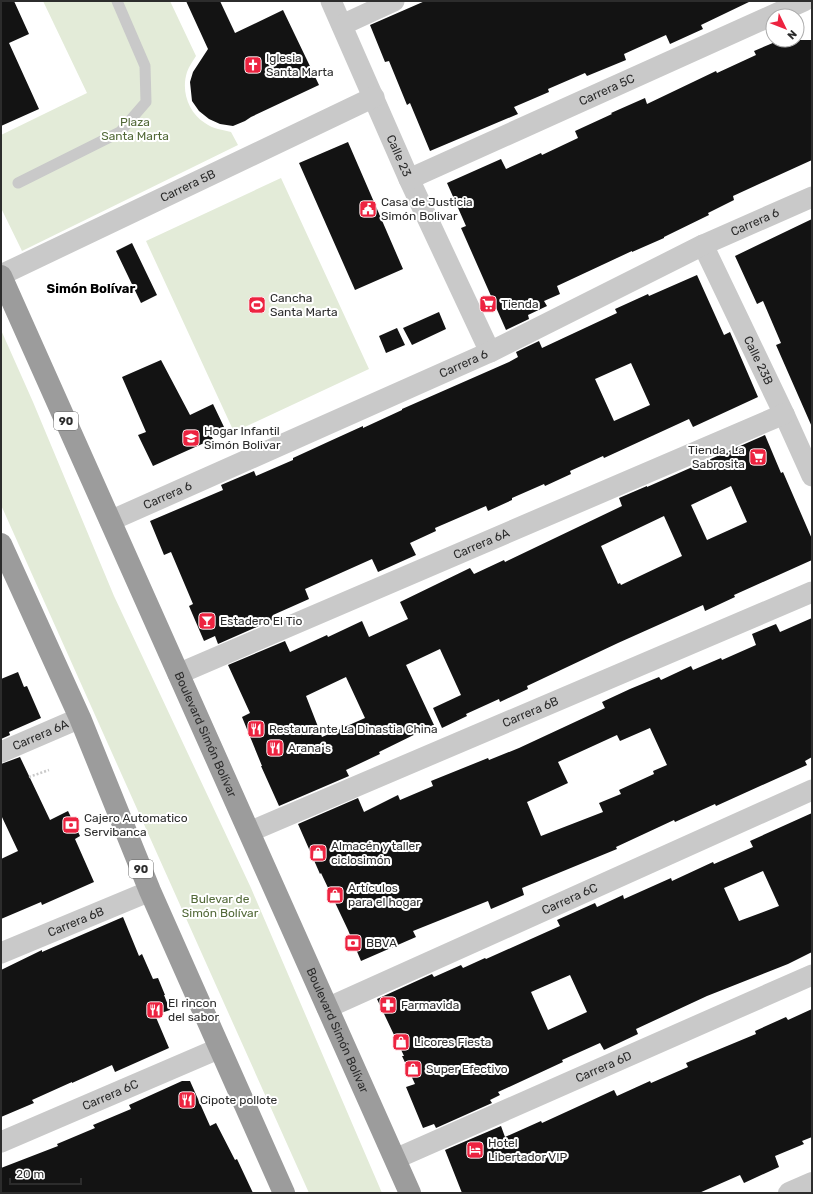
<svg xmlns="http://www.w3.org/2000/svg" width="813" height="1194" font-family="Rubik,sans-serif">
<rect width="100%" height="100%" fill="#fff"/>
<path fill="#e3ebd8" d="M 43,1 L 170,1 L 196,56 C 193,61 189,66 187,72 C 181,91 188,112 205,123 C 213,129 223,130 231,132 L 238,145 L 22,251 L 1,208 L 1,135 L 87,93 Z
M 281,178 L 369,369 L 234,432 L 146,241 Z
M 1,330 L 33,402 L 114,596 L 251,888 L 382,1193 L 309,1193 L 1,505 Z"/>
<path fill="#131313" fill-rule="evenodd" d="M 1,1 L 14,1 L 29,34 L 9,43 L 39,109 L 1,126 Z
M 186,1 L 220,1 L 235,33 L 283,10 L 319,85 L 251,117 L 245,121 L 233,126 L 220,124 L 209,119 L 199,111 L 192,101 L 190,82 L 193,72 L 208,49 Z
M 425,1 L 751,1 L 701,25 L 703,29 L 670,44 L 666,35 L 624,54 L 626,60 L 587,76 L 585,73 L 548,89 L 549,92 L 514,107 L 518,114 L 430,151 L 410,103 L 407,105 L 389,61 L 385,62 L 370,25 Z
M 780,40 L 812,40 L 812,160 L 733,196 L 734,200 L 708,213 L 709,215 L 664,237 L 664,238 L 632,252 L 632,251 L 557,286 L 560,294 L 544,301 L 547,306 L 528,315 L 529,319 L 506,330 L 461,228 L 466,226 L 447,183 L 501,159 L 506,169 L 541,153 L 542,155 L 578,138 L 575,131 L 612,114 L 611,113 L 645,98 L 647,104 L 716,71 L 717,73 L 756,55 L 754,51 Z
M 348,142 L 403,269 L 355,290 L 299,163 Z
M 812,219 L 812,427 L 776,345 L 781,343 L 763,301 L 757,304 L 735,256 Z
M 132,243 L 157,295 L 141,303 L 116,251 Z
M 697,275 L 724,335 L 730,332 L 758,397 L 693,427 L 689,419 L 604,458 L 603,456 L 570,471 L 571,474 L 545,486 L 544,484 L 512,498 L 512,500 L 488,511 L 486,506 L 435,528 L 436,531 L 410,543 L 416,555 L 378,572 L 372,559 L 305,589 L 309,599 L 273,615 L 275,619 L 218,644 L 215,636 L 204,641 L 189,606 L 193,604 L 171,552 L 164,555 L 150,521 L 223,490 L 221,485 L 254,471 L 256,476 L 293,460 L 293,458 L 330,441 L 363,426 L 363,428 L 402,410 L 402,409 L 509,362 L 518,357 L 516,352 L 539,341 L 542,348 L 617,313 L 615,309 L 648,294 L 649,296 ZM 631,363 L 650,405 L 614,421 L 595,379 Z
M 439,312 L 446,329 L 412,345 L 403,328 Z
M 397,328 L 405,345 L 386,353 L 379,336 Z
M 161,360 L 190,415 L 213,404 L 224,427 L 210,434 L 213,439 L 153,466 L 138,435 L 146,432 L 122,377 Z
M 765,435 L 781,473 L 783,472 L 812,539 L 812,560 L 734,595 L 735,597 L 705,611 L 703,605 L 618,643 L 527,686 L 528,689 L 500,702 L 499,699 L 466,714 L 467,716 L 442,728 L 433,708 L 461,695 L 440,649 L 406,665 L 434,725 L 379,752 L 380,754 L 346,770 L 349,776 L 279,806 L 261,766 L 262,766 L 242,717 L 250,713 L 228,665 L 285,641 L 290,652 L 327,635 L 328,637 L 362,621 L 369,637 L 408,619 L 400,602 L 470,568 L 474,574 L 504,560 L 505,562 L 622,506 L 619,498 L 647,486 L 647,487 ZM 731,486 L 747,522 L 707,540 L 691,505 ZM 664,516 L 682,556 L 621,585 L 620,583 L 618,584 L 601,546 ZM 346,677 L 365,718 L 322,737 L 306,696 Z
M 812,618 L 812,757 L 805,761 L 807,765 L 716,806 L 715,804 L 675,822 L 674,820 L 616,847 L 617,849 L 522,888 L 524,895 L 491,909 L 488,901 L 413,931 L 416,937 L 361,961 L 348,930 L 321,873 L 320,874 L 298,824 L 358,798 L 364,812 L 398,795 L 400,800 L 433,786 L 431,781 L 488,758 L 489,760 L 519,748 L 605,708 L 602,702 L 630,689 L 659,677 L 661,680 L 691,666 L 693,670 L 721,658 L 722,660 L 756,645 L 752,634 L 776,624 L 780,632 ZM 650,728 L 667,765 L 653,771 L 654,774 L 619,790 L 621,794 L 599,803 L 603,812 L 541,836 L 527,802 L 568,783 L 558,762 L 617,735 L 620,741 Z
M 18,672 L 24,687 L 27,686 L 41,718 L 9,732 L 10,735 L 1,739 L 1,679 Z
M 20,757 L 50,820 L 68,811 L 80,836 L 75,839 L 94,882 L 42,905 L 41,902 L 1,919 L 1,859 L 18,851 L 1,815 L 1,764 Z
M 812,813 L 812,952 L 788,964 L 707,996 L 636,1029 L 638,1034 L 604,1050 L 600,1043 L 562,1060 L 563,1062 L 498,1092 L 500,1095 L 490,1100 L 492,1103 L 436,1128 L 434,1124 L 423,1128 L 406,1087 L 415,1084 L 402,1056 L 404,1056 L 377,999 L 432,974 L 434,977 L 461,965 L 463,968 L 485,958 L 486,959 L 560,926 L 557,920 L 595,903 L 597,907 L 623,895 L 624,899 L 671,878 L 672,881 L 713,862 L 714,864 L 753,847 L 750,841 ZM 763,871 L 779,906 L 739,921 L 724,888 ZM 570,975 L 587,1012 L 548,1030 L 531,992 Z
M 123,917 L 139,956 L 142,954 L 153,979 L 158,978 L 165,995 L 164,995 L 170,1010 L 155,1015 L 169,1048 L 115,1072 L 112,1065 L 72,1083 L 72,1082 L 32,1100 L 34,1103 L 1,1117 L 1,970 L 42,950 L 42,952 Z
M 812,1009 L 812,1137 L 802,1141 L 804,1144 L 775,1156 L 779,1167 L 744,1183 L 740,1175 L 699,1193 L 462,1193 L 445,1150 L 501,1126 L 505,1137 L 541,1121 L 542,1123 L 614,1090 L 617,1096 L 650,1081 L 651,1083 L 688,1067 L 686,1063 L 756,1034 L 755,1031 L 786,1017 L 788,1020 Z
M 182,1081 L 190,1081 L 210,1126 L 216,1123 L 235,1160 L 237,1159 L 253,1193 L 1,1193 L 1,1168 L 58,1146 L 57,1144 L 95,1128 L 93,1125 L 131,1109 L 129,1105 Z"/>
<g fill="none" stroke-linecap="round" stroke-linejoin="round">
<path stroke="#c9c9c9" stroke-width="2.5" stroke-dasharray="2 2" stroke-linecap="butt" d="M 29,777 L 49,770"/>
<path stroke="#c9c9c9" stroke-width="11" d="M 18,183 L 120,132 L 146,102 L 145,66 L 117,1"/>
<g stroke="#c9c9c9" stroke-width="21">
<path id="s1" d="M 331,1 L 409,179 L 490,352"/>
<path d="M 342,25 L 394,1"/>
<path id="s2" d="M 409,179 L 804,1"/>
<path id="s3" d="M 703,245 L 784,414 L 812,476"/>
<path id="s4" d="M 1,275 L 374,97"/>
<path id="s5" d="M 110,521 L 490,352 L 703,245 L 812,197"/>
<path id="s6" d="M 178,674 L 784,414"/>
<path id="s7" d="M 1,752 L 80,718"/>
<path id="s8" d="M 249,832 L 812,592"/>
<path id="s9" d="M 1,953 L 150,891"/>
<path id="s10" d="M 327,1008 L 812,790"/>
<path id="s11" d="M 1,1142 L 220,1048"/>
<path id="s12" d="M 395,1159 L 812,975"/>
</g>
<path stroke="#c9c9c9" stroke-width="22" d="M 789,1193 L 812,1183"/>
<g stroke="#9c9c9c" stroke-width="22">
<path id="s13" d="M 1,276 L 410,1193"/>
<path d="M 1,544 L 80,718 L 150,891 L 284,1193"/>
</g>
</g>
<defs>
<symbol id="church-square" viewBox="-11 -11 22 22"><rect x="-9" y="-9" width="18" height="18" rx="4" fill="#ed2340" stroke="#fff"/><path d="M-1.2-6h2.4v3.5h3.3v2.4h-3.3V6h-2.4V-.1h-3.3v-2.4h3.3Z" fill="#fff"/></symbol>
<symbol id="civic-square" viewBox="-11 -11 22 22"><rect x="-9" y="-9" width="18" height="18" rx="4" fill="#ed2340" stroke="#fff"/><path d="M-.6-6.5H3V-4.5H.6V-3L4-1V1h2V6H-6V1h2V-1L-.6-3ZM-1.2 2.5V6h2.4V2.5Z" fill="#fff"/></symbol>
<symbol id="supermarket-square" viewBox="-11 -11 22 22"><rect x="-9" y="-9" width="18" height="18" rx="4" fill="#ed2340" stroke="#fff"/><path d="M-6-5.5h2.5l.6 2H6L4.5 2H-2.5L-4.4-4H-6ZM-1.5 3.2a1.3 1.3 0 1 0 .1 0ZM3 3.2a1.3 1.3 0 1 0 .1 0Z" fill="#fff"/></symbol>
<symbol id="stadium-square" viewBox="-11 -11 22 22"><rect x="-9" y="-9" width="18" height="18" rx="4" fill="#ed2340" stroke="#fff"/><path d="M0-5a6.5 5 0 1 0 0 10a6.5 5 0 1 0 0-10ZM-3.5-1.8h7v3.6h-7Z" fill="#fff"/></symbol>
<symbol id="school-square" viewBox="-11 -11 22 22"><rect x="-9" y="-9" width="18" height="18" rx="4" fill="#ed2340" stroke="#fff"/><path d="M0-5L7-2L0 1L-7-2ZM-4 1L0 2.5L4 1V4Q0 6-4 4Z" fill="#fff"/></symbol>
<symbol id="bar-square" viewBox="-11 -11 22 22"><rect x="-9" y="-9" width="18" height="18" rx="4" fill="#ed2340" stroke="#fff"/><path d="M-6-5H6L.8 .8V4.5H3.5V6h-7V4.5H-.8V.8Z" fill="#fff"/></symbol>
<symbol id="restaurant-square" viewBox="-11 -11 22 22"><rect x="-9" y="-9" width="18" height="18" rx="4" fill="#ed2340" stroke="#fff"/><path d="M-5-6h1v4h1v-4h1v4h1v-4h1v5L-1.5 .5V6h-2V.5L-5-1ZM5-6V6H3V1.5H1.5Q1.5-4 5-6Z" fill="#fff"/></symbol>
<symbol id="bank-square" viewBox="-11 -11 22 22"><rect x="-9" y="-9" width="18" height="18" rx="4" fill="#ed2340" stroke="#fff"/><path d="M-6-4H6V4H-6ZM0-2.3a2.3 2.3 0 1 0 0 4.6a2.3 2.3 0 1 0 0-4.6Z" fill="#fff"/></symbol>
<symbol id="shop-square" viewBox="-11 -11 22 22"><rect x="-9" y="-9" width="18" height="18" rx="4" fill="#ed2340" stroke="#fff"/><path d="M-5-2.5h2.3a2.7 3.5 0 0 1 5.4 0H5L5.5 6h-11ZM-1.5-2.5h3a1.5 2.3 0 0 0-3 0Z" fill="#fff"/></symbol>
<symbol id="pharmacy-square" viewBox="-11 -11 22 22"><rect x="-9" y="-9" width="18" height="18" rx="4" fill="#ed2340" stroke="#fff"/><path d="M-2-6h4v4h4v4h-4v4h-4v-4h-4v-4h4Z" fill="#fff"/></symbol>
<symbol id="hotel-square" viewBox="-11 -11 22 22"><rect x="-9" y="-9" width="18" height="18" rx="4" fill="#ed2340" stroke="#fff"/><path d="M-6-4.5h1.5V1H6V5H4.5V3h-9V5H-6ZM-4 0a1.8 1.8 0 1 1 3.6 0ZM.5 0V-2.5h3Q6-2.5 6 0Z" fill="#fff"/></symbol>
</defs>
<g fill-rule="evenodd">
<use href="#church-square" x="243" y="55" width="20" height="20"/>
<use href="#civic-square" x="358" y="199" width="20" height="20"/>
<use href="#supermarket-square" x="478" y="294" width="20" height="20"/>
<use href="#stadium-square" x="247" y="295" width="20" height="20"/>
<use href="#school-square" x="181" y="428" width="20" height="20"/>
<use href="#supermarket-square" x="748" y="447" width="20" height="20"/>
<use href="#bar-square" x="197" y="611" width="20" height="20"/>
<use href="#restaurant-square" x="246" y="719" width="20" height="20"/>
<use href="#restaurant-square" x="265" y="738" width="20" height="20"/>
<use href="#bank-square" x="61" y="815" width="20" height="20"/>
<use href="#shop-square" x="308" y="843" width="20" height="20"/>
<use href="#shop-square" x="325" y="885" width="20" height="20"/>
<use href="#bank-square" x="343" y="933" width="20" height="20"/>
<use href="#pharmacy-square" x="378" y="995" width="20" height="20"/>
<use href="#restaurant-square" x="145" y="1000" width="20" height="20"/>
<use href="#shop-square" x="391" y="1032" width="20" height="20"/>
<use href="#shop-square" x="403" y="1059" width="20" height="20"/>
<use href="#restaurant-square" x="177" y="1090" width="20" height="20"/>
<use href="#hotel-square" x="465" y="1140" width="20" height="20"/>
</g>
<g text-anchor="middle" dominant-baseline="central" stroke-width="4" stroke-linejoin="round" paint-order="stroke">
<g fill="#fff" stroke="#6b6b6b" stroke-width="1">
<rect x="54" y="412" width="24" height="18" rx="3"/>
<rect x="129" y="860" width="24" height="18" rx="3"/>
</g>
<g font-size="11" font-weight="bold" fill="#2c2c2c">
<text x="66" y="421">90</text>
<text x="141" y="869">90</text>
</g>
<g font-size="12" fill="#2c2c2c" stroke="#fff" text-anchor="start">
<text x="266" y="58">Iglesia<tspan x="266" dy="14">Santa Marta</tspan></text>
<text x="381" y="202">Casa de Justicia<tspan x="381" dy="14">Simón Bolivar</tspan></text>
<text x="270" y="298">Cancha<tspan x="270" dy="14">Santa Marta</tspan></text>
<text x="501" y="304">Tienda</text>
<text x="204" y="431">Hogar Infantil<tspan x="204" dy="14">Simón Bolivar</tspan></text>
<text x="745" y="450" text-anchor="end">Tienda, La<tspan x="745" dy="14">Sabrosita</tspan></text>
<text x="220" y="621">Estadero El Tio</text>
<text x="269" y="729">Restaurante La Dinastia China</text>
<text x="288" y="748">Arana´s</text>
<text x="84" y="818">Cajero Automatico<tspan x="84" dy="14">Servibanca</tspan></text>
<text x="331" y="846">Almacén y taller<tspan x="331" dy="14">ciclosimón</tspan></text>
<text x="348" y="888">Artículos<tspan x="348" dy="14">para el hogar</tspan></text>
<text x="366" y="943">BBVA</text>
<text x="168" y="1003">El rincon<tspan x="168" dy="14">del sabor</tspan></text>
<text x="401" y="1005">Farmavida</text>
<text x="414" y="1042">Licores Fiesta</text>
<text x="426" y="1069">Super Efectivo</text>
<text x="200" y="1100">Cipote pollote</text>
<text x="488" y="1143">Hotel<tspan x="488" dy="14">Libertador VIP</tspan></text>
</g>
<g font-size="12" fill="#2c2c2c" stroke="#fff">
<text stroke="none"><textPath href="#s2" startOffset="217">Carrera 5C</textPath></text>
<text stroke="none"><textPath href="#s1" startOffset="169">Calle 23</textPath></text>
<text stroke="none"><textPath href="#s4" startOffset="207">Carrera 5B</textPath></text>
<text stroke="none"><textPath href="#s5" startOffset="711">Carrera 6</textPath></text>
<text stroke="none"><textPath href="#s3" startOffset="128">Calle 23B</textPath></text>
<text stroke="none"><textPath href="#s5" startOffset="387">Carrera 6</textPath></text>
<text stroke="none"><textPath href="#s5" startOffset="63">Carrera 6</textPath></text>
<text stroke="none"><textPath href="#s6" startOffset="330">Carrera 6A</textPath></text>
<text stroke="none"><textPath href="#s8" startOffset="306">Carrera 6B</textPath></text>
<text stroke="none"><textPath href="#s7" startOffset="43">Carrera 6A</textPath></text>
<text stroke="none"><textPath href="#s13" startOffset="502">Boulevard Simón Bolívar</textPath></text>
<text stroke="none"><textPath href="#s10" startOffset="266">Carrera 6C</textPath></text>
<text stroke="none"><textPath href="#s9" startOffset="81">Carrera 6B</textPath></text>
<text stroke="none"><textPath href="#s13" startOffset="826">Boulevard Simón Bolívar</textPath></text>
<text stroke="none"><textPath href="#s12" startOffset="228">Carrera 6D</textPath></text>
<text stroke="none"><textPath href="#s11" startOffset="119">Carrera 6C</textPath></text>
</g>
<g font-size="12" fill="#526938" stroke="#fff">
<text x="135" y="122">Plaza<tspan x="135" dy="14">Santa Marta</tspan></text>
<text x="220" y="899">Bulevar de<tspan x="220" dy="14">Simón Bolívar</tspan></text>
</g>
<g font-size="13" font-weight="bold" fill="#000" stroke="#fff">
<text x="91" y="288">Simón Bolívar</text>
</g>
</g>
<rect width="813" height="1194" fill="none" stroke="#2c2c2c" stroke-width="4"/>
<g transform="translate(785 28) rotate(133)"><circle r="19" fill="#ffffff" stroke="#ababab"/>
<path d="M0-3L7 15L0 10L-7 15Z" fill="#ed2340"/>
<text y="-6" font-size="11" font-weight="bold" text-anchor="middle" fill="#2c2c2c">N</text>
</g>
<path d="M10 1178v6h71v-6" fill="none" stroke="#2c2c2c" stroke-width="2"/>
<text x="16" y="1178" font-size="12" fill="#2c2c2c" stroke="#ffffff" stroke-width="3" paint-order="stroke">20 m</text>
</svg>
